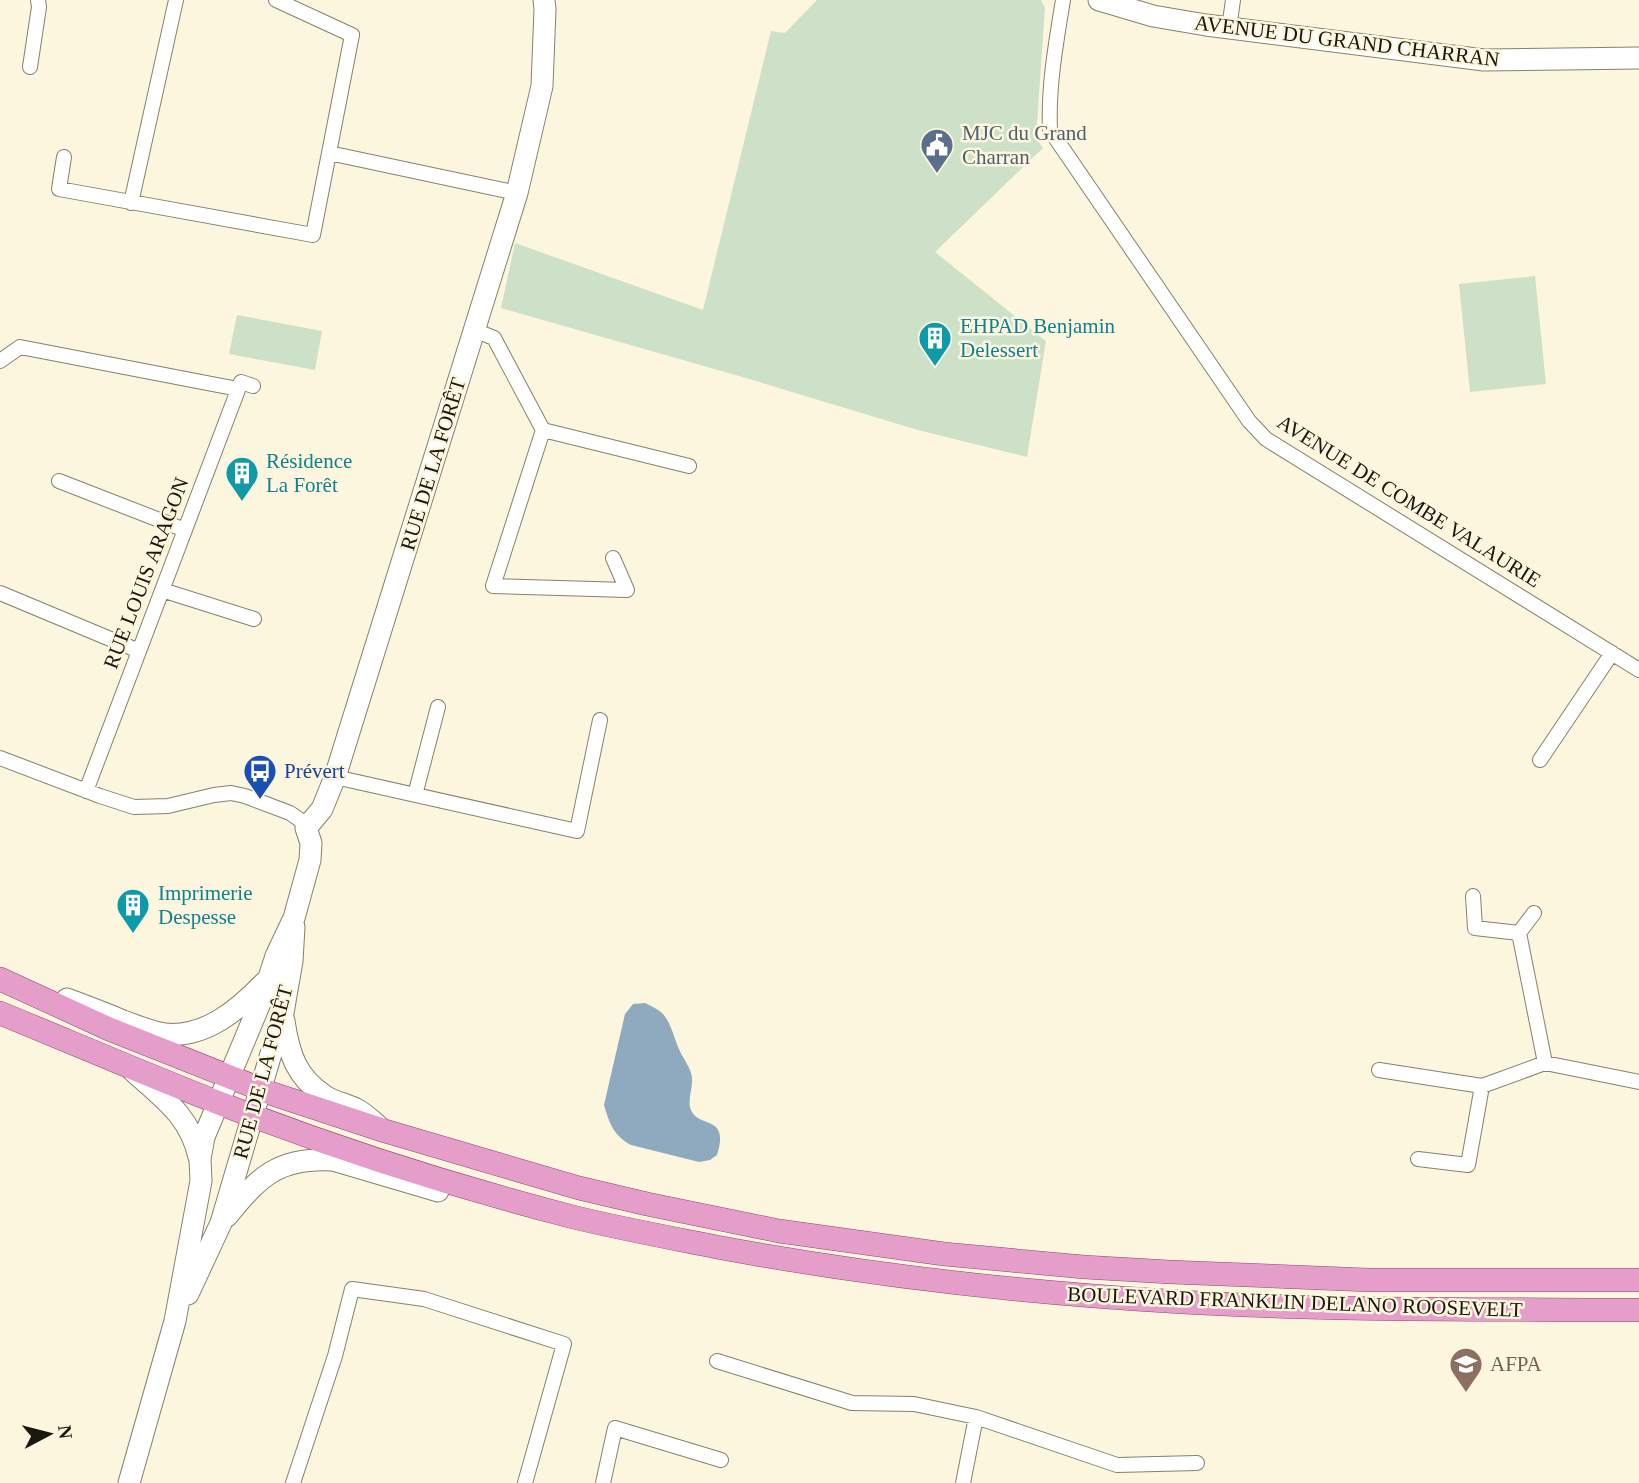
<svg xmlns="http://www.w3.org/2000/svg" width="1639" height="1483" font-family="'Times New Roman',serif">
<rect width="100%" height="100%" fill="#fdf6de"/>
<path fill="#cde1c9" d="M 817,0 L 1041,0 L 1045,8 L 1036,138 L 1043,148 L 935,252 L 1046,341 L 1027,457 L 918,430 L 739,376 L 501,308 L 515,243 L 703,310 L 771,31 L 785,33 Z
M 1535,276 L 1546,384 L 1470,392 L 1459,284 Z
M 237,315 L 322,331 L 315,370 L 229,354 Z"/>
<path fill="#8faabf" d="M 645,1003 C 651,1006 658,1009 663,1014 C 671,1023 674,1038 679,1049 C 683,1059 691,1067 692,1078 C 693,1089 687,1100 691,1110 C 699,1129 730,1114 717,1155 L 710,1160 L 699,1162 L 631,1145 C 614,1136 609,1123 604,1105 L 625,1014 L 633,1004 Z"/>
<g fill="none" stroke-linecap="round" stroke-linejoin="round">
<defs>
<path id="street" d="M 1063,0 C 1056,43 1048,87 1050,130 L 1249,421 L 1266,439 L 1639,670
M 1229,28 L 1233,0
M 30,67 L 39,7 L 38,0
M 329,153 L 517,193
M 64,157 L 59,189 L 313,235 L 352,35 L 276,0
M 131,203 L 176,0
M 474,330 L 494,338 L 543,430
M 0,361 L 20,347 L 238,389
M 543,430 L 493,586 L 627,590 L 613,558
M 543,430 L 689,466
M 59,481 L 185,530
M 162,590 L 254,619
M 0,593 L 139,651
M 0,758 L 100,796 L 134,807 L 168,806 L 214,795 L 231,793 L 245,796 L 290,813 L 300,820 L 306,828
M 1540,760 L 1612,653
M 335,777 L 577,831 L 600,720
M 86,791 L 241,382 L 253,386
M 415,795 L 438,707
M 1473,896 L 1475,928 L 1519,933 L 1545,1063
M 1519,933 L 1534,913
M 1379,1070 L 1482,1086 L 1545,1063 L 1639,1082
M 1418,1159 L 1468,1165 L 1482,1086
M 717,1361 L 852,1403 L 914,1404 L 976,1417 L 1117,1465 L 1197,1463
M 293,1483 L 335,1356 L 352,1289 L 424,1299 L 564,1344 L 525,1483
M 603,1483 L 615,1428 L 721,1460
M 963,1483 L 976,1417"/>
<path id="secondary" d="M 1099,0 L 1153,16 L 1206,25 L 1484,60 L 1639,58
M 67,999 C 86,1006 105,1013 123,1021 C 137,1026 151,1032 165,1034 C 205,1038 238,1010 264,983
M 284,1021 C 289,1054 296,1077 325,1096 C 334,1102 346,1104 356,1109 C 364,1113 371,1120 378,1126
M 133,1071 C 163,1098 190,1116 199,1157
M 227,1216 C 259,1177 278,1157 333,1160 L 438,1191
M 188,1294 L 221,1223 L 283,1013 L 292,961 L 294,927
M 129,1483 L 175,1321 L 201,1181 L 200,1159 L 204,1137 L 263,996 L 276,956 L 294,918 L 310,860 L 311,843 L 306,828 L 322,809 L 335,777 L 517,193 L 542,86 L 545,9 L 544,0"/>
<path id="primary" d="M 0,979 L 109,1029 L 273,1094 L 385,1131 L 579,1188 L 647,1204 L 779,1231 L 944,1254 L 1084,1267 L 1170,1272 L 1369,1280 L 1639,1280
M 0,1013 C 73,1043 145,1074 219,1103 C 334,1148 453,1186 573,1217 C 622,1229 672,1238 722,1248 C 868,1275 1017,1292 1166,1301 C 1323,1311 1481,1309 1639,1310"/>
</defs>
<use href="#street" stroke="#87806b" stroke-width="16"/>
<use href="#secondary" stroke="#87806b" stroke-width="23"/>
<use href="#primary" stroke="#934570" stroke-width="24"/>
<use href="#street" stroke="#fff" stroke-width="14"/>
<use href="#secondary" stroke="#fff" stroke-width="21"/>
<use href="#primary" stroke="#e59ec9" stroke-width="23"/>
</g>
<defs>
<symbol id="civic-pin" viewBox="-11 -11 22 30"><path d="M0 17L-7.5 6A9.5 9.5 0 1 1 7.5 6Z" fill="#5c6f8a" stroke="#fdf6de"/><path d="M-.6-6.5H3V-4.5H.6V-3L4-1V1h2V6H-6V1h2V-1L-.6-3ZM-1.2 2.5V6h2.4V2.5Z" fill="#fff"/></symbol>
<symbol id="building-pin" viewBox="-11 -11 22 30"><path d="M0 17L-7.5 6A9.5 9.5 0 1 1 7.5 6Z" fill="#0f9aa8" stroke="#fdf6de"/><path d="M-4-6H4V6H1V3H-1V6H-4ZM-2.5-4.3h1.7v1.8h-1.7ZM.8-4.3h1.7v1.8H.8ZM-2.5-1h1.7V.8h-1.7ZM.8-1h1.7V.8H.8Z" fill="#fff"/></symbol>
<symbol id="bus-pin" viewBox="-11 -11 22 30"><path d="M0 17L-7.5 6A9.5 9.5 0 1 1 7.5 6Z" fill="#1a4fb4" stroke="#fdf6de"/><path d="M-5-6H5V4H4V6H2V4H-2V6H-4V4H-5ZM-3.5-4V0h7V-4ZM-3.5 1.2v1.5H-2V1.2ZM2 1.2v1.5H3.5V1.2Z" fill="#fff"/></symbol>
<symbol id="school-pin" viewBox="-11 -11 22 30"><path d="M0 17L-7.5 6A9.5 9.5 0 1 1 7.5 6Z" fill="#8d6e63" stroke="#fdf6de"/><path d="M0-5L7-2L0 1L-7-2ZM-4 1L0 2.5L4 1V4Q0 6-4 4Z" fill="#fff"/></symbol>
</defs>
<g fill-rule="evenodd">
<use href="#civic-pin" x="918" y="126" width="38" height="52"/>
<use href="#building-pin" x="916" y="319" width="38" height="52"/>
<use href="#building-pin" x="223" y="454" width="38" height="52"/>
<use href="#bus-pin" x="241" y="752" width="38" height="52"/>
<use href="#building-pin" x="114" y="886" width="38" height="52"/>
<use href="#school-pin" x="1447" y="1345" width="38" height="52"/>
</g>
<g text-anchor="middle" dominant-baseline="central" stroke-width="5" stroke-linejoin="round" paint-order="stroke">
<g font-size="21" fill="#1a170f" stroke="#fdf6de">
<text transform="translate(1347 41) rotate(7)">AVENUE DU GRAND CHARRAN</text>
<text transform="translate(433 464) rotate(-73)">RUE DE LA FORÊT</text>
<text transform="translate(1409 501) rotate(32)">AVENUE DE COMBE VALAURIE</text>
<text transform="translate(146 573) rotate(-69)">RUE LOUIS ARAGON</text>
<text transform="translate(263 1072) rotate(-75)">RUE DE LA FORÊT</text>
<text transform="translate(1295 1302) rotate(2)">BOULEVARD FRANKLIN DELANO ROOSEVELT</text>
</g>
<g font-size="21" fill="#4e5e75" stroke="#fdf6de" text-anchor="start">
<text x="962" y="133">MJC du Grand<tspan x="962" dy="24">Charran</tspan></text>
</g>
<g font-size="21" fill="#0d838f" stroke="#fdf6de" text-anchor="start">
<text x="960" y="326">EHPAD Benjamin<tspan x="960" dy="24">Delessert</tspan></text>
<text x="266" y="461">Résidence<tspan x="266" dy="24">La Forêt</tspan></text>
<text x="158" y="893">Imprimerie<tspan x="158" dy="24">Despesse</tspan></text>
</g>
<g font-size="21" fill="#164399" stroke="#fdf6de" text-anchor="start">
<text x="284" y="771">Prévert</text>
</g>
<g font-size="21" fill="#785e54" stroke="#fdf6de" text-anchor="start">
<text x="1490" y="1364">AFPA</text>
</g>
</g>
<g transform="translate(49 1434) rotate(83)" stroke="#fdf6de" stroke-width="5" paint-order="stroke">
<path d="M0-5L12 26L0 18L-12 26Z" fill="#1a170f"/>
<text y="-10" font-size="19" font-weight="bold" text-anchor="middle" fill="#1a170f">N</text>
</g>
</svg>
